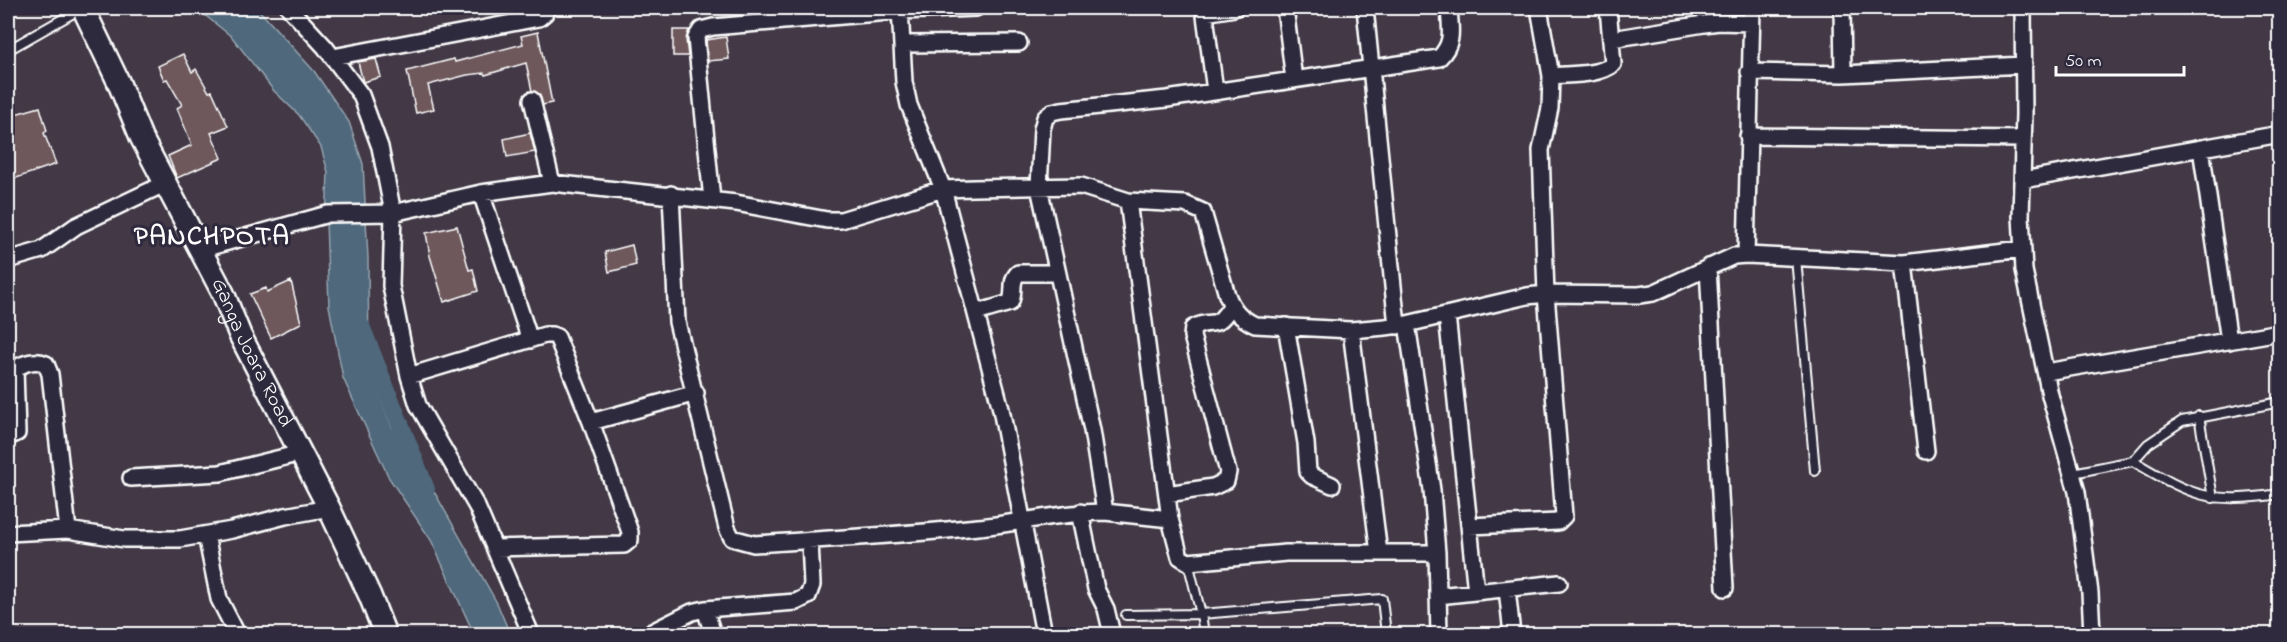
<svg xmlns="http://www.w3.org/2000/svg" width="2287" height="642" font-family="'Indie Flower',sans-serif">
<rect width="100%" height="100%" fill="#423846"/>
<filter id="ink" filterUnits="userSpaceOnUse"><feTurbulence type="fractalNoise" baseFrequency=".0167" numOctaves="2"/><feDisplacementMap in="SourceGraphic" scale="12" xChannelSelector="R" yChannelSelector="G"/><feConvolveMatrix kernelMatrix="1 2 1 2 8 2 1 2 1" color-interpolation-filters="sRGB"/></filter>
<g filter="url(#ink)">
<path fill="#50687b" stroke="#96a4b0" stroke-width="1.5" d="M 196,8 L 257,8 L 314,71 L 349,122 L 363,164 L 368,258 L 369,366 L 392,427 L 436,495 L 497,603 L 510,634 L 474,634 L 431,540 L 389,478 L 343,378 L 329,306 L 326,221 L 328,172 L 321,147 L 299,115 L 274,91 L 232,37 Z"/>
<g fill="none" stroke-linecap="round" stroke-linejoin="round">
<path stroke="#50687b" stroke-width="18" d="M 361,326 L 426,489"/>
</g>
<path fill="#6e595c" stroke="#fff" stroke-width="1.5" d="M 673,30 L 689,30 L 686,39 L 688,56 L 673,56 Z
M 538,32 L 552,103 L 543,105 L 539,94 L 532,91 L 526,63 L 485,75 L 484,73 L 467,75 L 428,85 L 434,109 L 416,113 L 407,71 L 454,59 L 455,62 L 523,44 L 521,36 Z
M 726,37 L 729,59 L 708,61 L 706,40 Z
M 183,54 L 192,72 L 196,69 L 209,92 L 212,91 L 228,126 L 211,133 L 222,158 L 177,178 L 168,156 L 192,145 L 177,108 L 182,105 L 167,79 L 164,80 L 158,66 Z
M 376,59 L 381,77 L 363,82 L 358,62 Z
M 40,107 L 47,131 L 44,133 L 56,164 L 8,181 L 8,116 Z
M 530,133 L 535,152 L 507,157 L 504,139 Z
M 457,226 L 469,270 L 473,269 L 478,291 L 444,302 L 430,256 L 426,233 Z
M 632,245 L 636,265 L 609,272 L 605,252 Z
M 291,281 L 301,323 L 271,338 L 250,294 L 266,288 L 267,292 Z"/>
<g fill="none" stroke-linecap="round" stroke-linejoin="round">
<defs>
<path id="lane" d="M 8,50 L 82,8
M 1796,258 L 1815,471
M 2199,416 L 2213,498
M 2133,461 C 2194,497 2208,504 2280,494
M 2073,473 L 2133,461 L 2148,444 L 2182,421 L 2280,402
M 1126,615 L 1201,614 L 1188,562
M 1204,634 L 1201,614 L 1382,599 L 1386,634"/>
<path id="street" d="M 900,8 L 904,82 L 909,105 L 943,189 L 1001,409 L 1044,634
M 1204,8 L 1215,91
M 1285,8 L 1294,80
M 1365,8 L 1397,326
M 1842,8 L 1843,74
M 2023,8 L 2024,114 L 2021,216 L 2024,270 L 2050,395 L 2077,492 L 2090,593 L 2092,634
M 1205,13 L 1235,8
M 1612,39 L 1704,24 L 1719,22 L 1751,23
M 902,44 L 1019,43
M 333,57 L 539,18 L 545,13 L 547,8
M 1749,72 L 1843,74 L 2024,65
M 1551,76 C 1571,74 1598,76 1613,64 L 1608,8
M 532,100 L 552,183
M 1748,136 L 2023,139
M 2201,148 L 2229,341
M 2023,180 L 2280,134
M 481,193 L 530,340
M 671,194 L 677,322 L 727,528 L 732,538 L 754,544 C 828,539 903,535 978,527 C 1020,523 1062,512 1105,512
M 712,200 L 696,38 L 701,30 L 713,27 L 901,11 L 976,8
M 1128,201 L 1170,519
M 199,250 L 328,214 L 393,213 L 380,147 L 361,95 L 325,47 L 289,8
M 1746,255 L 1752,8
M 8,260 L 42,250 L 76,226 L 164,184
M 1904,263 L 1926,451
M 1708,267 L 1725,588
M 976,313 L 1010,303 C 1016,292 1009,282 1018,273 L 1058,273
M 1447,315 L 1476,592
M 1407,324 L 1432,490 L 1437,553 L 1286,553 L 1188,562 L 1180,557 L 1170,519 L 1105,512 L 1092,430 L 1039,187 L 1042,129 L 1045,118 L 1052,112 L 1061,110 L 1167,99 L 1439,58 C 1455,42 1450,29 1449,8
M 1286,326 L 1306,443 L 1308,472 L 1312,476 L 1332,485
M 1351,330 L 1379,553
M 2046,372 L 2280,332
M 409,376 L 545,335 L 552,335 L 557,337 L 591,422 L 630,532 L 630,540 L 624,545 L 495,548
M 591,422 L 696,393
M 8,437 L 17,433 L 15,369 C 24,363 36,359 46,364 L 50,374 L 68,530
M 131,478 L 220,473 L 301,453
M 1167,494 L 1213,487 L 1226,481 L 1228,472 L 1192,336 L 1193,328 C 1214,316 1213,334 1231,306
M 1080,512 L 1096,589 L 1106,609 L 1112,634
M 1469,526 L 1558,522 L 1564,516 L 1546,294 L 1541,150 L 1550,108 L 1551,76 L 1539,8
M 8,533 L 68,530 L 124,539 L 180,539 L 232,530 L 285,516 L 329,508
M 206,535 L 219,599 L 237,634
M 1437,553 L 1439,634
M 1507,589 L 1512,634
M 1438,596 L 1559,583
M 705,609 L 713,634
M 531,634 L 477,507 L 418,405 L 409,376 L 391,286 L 393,213 L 481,193 L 552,183 L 736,203 L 827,220 L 841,220 L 943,189 L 974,188 L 1081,186 L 1128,201 L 1185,204 L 1203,212 L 1227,295 C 1233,310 1240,318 1255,325 L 1351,330 L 1385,327 L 1407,324 L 1527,296 L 1546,294 L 1639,295 L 1653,293 L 1734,256 L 1746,255 L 1904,263 L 2022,249
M 648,634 L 692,612 L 705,609 L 796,602 L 808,596 L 812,585 L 810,540"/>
<g id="secondary">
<path id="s1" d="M 83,8 L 118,81 L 141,137 L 223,293 L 240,335 L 329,508 L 370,596 L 385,634"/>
</g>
</defs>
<use href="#lane" stroke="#fff" stroke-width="12"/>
<use href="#street" stroke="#fff" stroke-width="20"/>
<use href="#secondary" stroke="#fff" stroke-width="26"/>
<use href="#lane" stroke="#2f2a3d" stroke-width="8"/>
<use href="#street" stroke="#2f2a3d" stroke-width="15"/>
<use href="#secondary" stroke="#2f2a3d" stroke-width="21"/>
</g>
</g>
<g text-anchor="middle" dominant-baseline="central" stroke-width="6" stroke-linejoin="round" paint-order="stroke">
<g font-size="21" fill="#fff" stroke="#2f2a3d">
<text stroke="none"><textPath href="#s1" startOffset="384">Ganga Joara Road</textPath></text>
</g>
<g font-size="27" font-weight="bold" letter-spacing="1.5" fill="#fff" stroke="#2f2a3d">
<text x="212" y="237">PANCHPOTA</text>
</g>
</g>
<rect width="2287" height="642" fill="none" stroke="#2f2a3d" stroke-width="30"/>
<rect x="15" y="15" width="2257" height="612" fill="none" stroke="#fff" stroke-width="2" filter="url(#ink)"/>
<path d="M2056 66v9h128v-9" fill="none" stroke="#ffffff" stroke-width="3"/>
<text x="2065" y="66" font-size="18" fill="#ffffff" stroke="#2f2a3d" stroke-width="4.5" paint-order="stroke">50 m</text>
</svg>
